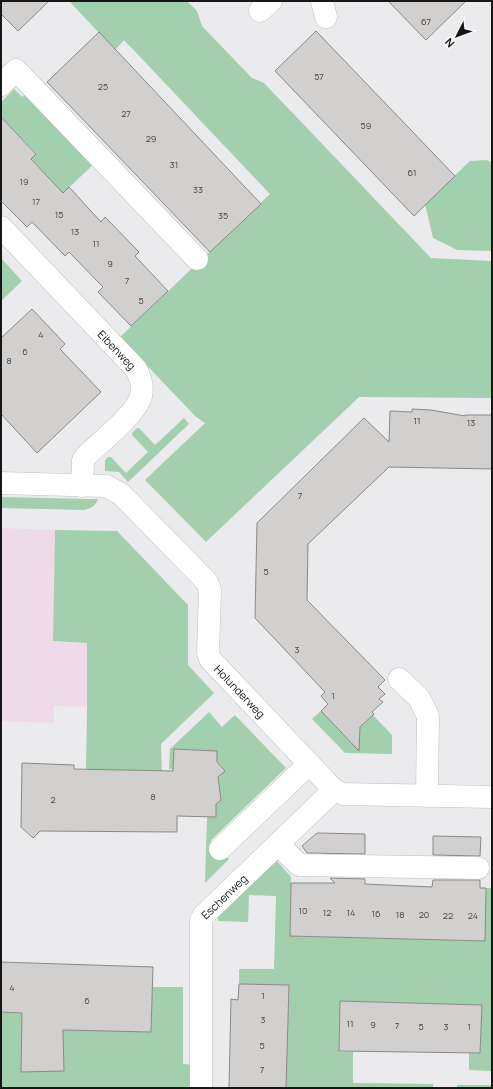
<svg xmlns="http://www.w3.org/2000/svg" width="493" height="1089" font-family="Manrope,sans-serif">
<rect width="100%" height="100%" fill="#ebebed"/>
<path fill="#eedbea" d="M 1,528 L 55,530 L 53,641 L 87,643 L 87,707 L 54,706 L 54,723 L 1,721 Z"/>
<path fill="#a2cfad" d="M 69,1 L 187,1 L 197,11 L 202,26 L 252,78 L 264,83 L 431,258 L 492,261 L 492,398 L 359,397 L 206,542 L 145,480 L 205,423 L 196,417 L 120,337 L 270,194 L 124,40 L 115,50 Z
M 14,89 L 22,97 L 27,92 L 95,163 L 63,193 L 30,159 L 36,153 L 4,120 L 1,122 L 1,102 Z
M 487,160 L 492,163 L 492,251 L 457,250 L 433,238 L 425,204 L 470,161 Z
M 1,258 L 22,281 L 1,301 Z
M 184,418 L 189,424 L 128,482 L 119,472 L 105,471 L 105,460 L 108,457 L 111,457 L 126,473 L 148,452 L 132,435 L 132,433 L 137,428 L 139,428 L 155,445 Z
M 1,497 L 89,499 L 98,499 C 95,506 92,508 84,510 L 1,508 Z
M 55,530 L 117,531 L 188,605 L 188,665 L 214,693 L 161,744 L 162,775 L 148,770 L 133,770 L 129,774 L 86,770 L 87,707 L 87,643 L 53,641 Z
M 321,711 L 345,736 L 360,722 L 362,725 L 363,724 L 370,712 L 392,735 L 392,754 L 345,753 L 312,719 Z
M 209,712 L 222,727 L 235,715 L 286,768 L 211,840 L 229,859 L 205,883 L 207,817 L 216,804 L 217,779 L 221,774 L 217,762 L 217,751 L 174,749 L 173,769 L 169,769 L 170,749 Z
M 277,861 L 291,877 L 290,936 L 484,941 L 486,888 L 492,888 L 492,1071 L 469,1070 L 469,1053 L 480,1053 L 482,1005 L 340,1001 L 339,1052 L 353,1052 L 353,1083 L 433,1084 L 433,1088 L 286,1088 L 289,985 L 239,984 L 239,969 L 274,969 L 276,896 L 249,895 L 248,922 L 218,921 L 218,914 Z
M 152,987 L 183,987 L 183,1064 L 195,1065 L 194,1088 L 1,1088 L 1,1012 C 25,1013 57,1017 77,1030 L 151,1032 Z
M 457,1085 L 492,1085 L 492,1088 L 457,1088 Z"/>
<path fill="#d2d0cf" stroke="#8a8987" d="M 1,1 L 49,1 L 18,31 L 1,14 Z
M 388,1 L 466,1 L 426,40 Z
M 316,31 L 455,176 L 414,216 L 275,71 Z
M 99,32 L 261,204 L 210,252 L 47,82 Z
M 1,117 L 36,154 L 31,159 L 46,175 L 63,193 L 69,187 L 101,222 L 105,217 L 139,252 L 135,256 L 168,291 L 131,326 L 98,292 L 103,287 L 69,252 L 65,256 L 32,222 L 27,227 L 1,201 Z
M 32,309 L 65,344 L 60,349 L 101,392 L 37,453 L 1,414 L 1,338 Z
M 412,409 L 431,410 L 465,416 L 465,415 L 492,415 L 492,469 L 389,467 L 308,544 L 307,600 L 385,680 L 378,687 L 385,694 L 379,699 L 383,702 L 372,712 L 374,714 L 360,727 L 359,751 L 321,711 L 328,704 L 321,696 L 325,692 L 255,618 L 257,523 L 364,418 L 389,442 L 390,411 L 412,412 Z
M 174,749 L 217,751 L 217,762 L 225,771 L 218,777 L 221,800 L 216,804 L 216,817 L 177,816 L 177,832 L 40,831 L 33,838 L 21,827 L 22,763 L 74,765 L 74,769 L 173,771 Z
M 317,833 L 365,834 L 365,854 L 307,853 L 302,846 Z
M 433,836 L 481,837 L 480,856 L 433,855 Z
M 330,878 L 365,879 L 365,884 L 432,887 L 433,880 L 480,880 L 480,888 L 486,888 L 485,941 L 290,936 L 291,883 L 335,883 Z
M 1,962 L 153,967 L 151,1032 L 63,1030 L 64,1071 L 21,1072 L 22,1013 L 1,1012 Z
M 239,984 L 289,985 L 286,1088 L 229,1088 L 231,999 L 238,1000 Z
M 340,1001 L 482,1005 L 480,1053 L 339,1051 Z"/>
<g fill="none" stroke-linecap="round" stroke-linejoin="round">
<defs>
<g id="minor">
<path d="M 322,1 L 326,17"/>
<path d="M 260,11 L 271,1"/>
<path d="M 1,85 L 16,70 L 197,259"/>
<path id="s1" d="M 1,227 L 136,369 C 141,378 143,387 141,396 C 136,415 100,442 86,456 L 83,460 L 82,486"/>
<path id="s2" d="M 1,483 L 106,486 L 121,494 L 207,582 L 210,590 L 208,652 L 210,659 L 334,790 L 343,794 L 492,797"/>
<path d="M 399,679 L 419,698 L 428,716 L 427,796"/>
<path d="M 278,844 L 299,865 L 478,868"/>
<path d="M 220,849 L 309,764"/>
<path id="s3" d="M 201,1088 L 201,920 L 204,915 L 334,790"/>
</g>
</defs>
<use href="#minor" stroke="#c0c0c2" stroke-width="23"/>
<use href="#minor" stroke="#fff" stroke-width="22"/>
</g>
<g text-anchor="middle" dominant-baseline="central" stroke-width="3.5" stroke-linejoin="round" paint-order="stroke">
<g font-size="9" fill="#464545">
<text x="426" y="21">67</text>
<text x="319" y="76">57</text>
<text x="103" y="86">25</text>
<text x="126" y="113">27</text>
<text x="366" y="125">59</text>
<text x="151" y="138">29</text>
<text x="174" y="164">31</text>
<text x="412" y="172">61</text>
<text x="24" y="181">19</text>
<text x="198" y="189">33</text>
<text x="36" y="201">17</text>
<text x="59" y="214">15</text>
<text x="223" y="215">35</text>
<text x="75" y="231">13</text>
<text x="96" y="243">11</text>
<text x="110" y="263">9</text>
<text x="127" y="280">7</text>
<text x="141" y="300">5</text>
<text x="41" y="334">4</text>
<text x="25" y="351">6</text>
<text x="9" y="360">8</text>
<text x="417" y="420">11</text>
<text x="471" y="422">13</text>
<text x="300" y="495">7</text>
<text x="266" y="571">5</text>
<text x="297" y="649">3</text>
<text x="333" y="695">1</text>
<text x="153" y="796">8</text>
<text x="53" y="799">2</text>
<text x="303" y="910">10</text>
<text x="327" y="912">12</text>
<text x="351" y="912">14</text>
<text x="376" y="913">16</text>
<text x="400" y="914">18</text>
<text x="424" y="914">20</text>
<text x="448" y="915">22</text>
<text x="473" y="915">24</text>
<text x="12" y="987">4</text>
<text x="263" y="995">1</text>
<text x="87" y="1000">6</text>
<text x="263" y="1019">3</text>
<text x="350" y="1023">11</text>
<text x="373" y="1024">9</text>
<text x="397" y="1025">7</text>
<text x="421" y="1026">5</text>
<text x="446" y="1026">3</text>
<text x="469" y="1026">1</text>
<text x="262" y="1045">5</text>
<text x="262" y="1069">7</text>
</g>
<g font-size="11" fill="#171717" stroke="#f8f8fa">
<text stroke="none"><textPath href="#s1" startOffset="169">Eibenweg</textPath></text>
<text stroke="none"><textPath href="#s2" startOffset="367">Holunderweg</textPath></text>
<text stroke="none"><textPath href="#s3" startOffset="201">Eschenweg</textPath></text>
</g>
</g>
<rect width="493" height="1089" fill="none" stroke="#171717" stroke-width="4"/>
<g transform="translate(457 36) rotate(228)" stroke="#f8f8fa" stroke-width="3" paint-order="stroke">
<path d="M0-3L7 15L0 10L-7 15Z" fill="#171717"/>
<text y="-6" font-size="11" font-weight="bold" text-anchor="middle" fill="#171717">N</text>
</g>
</svg>
